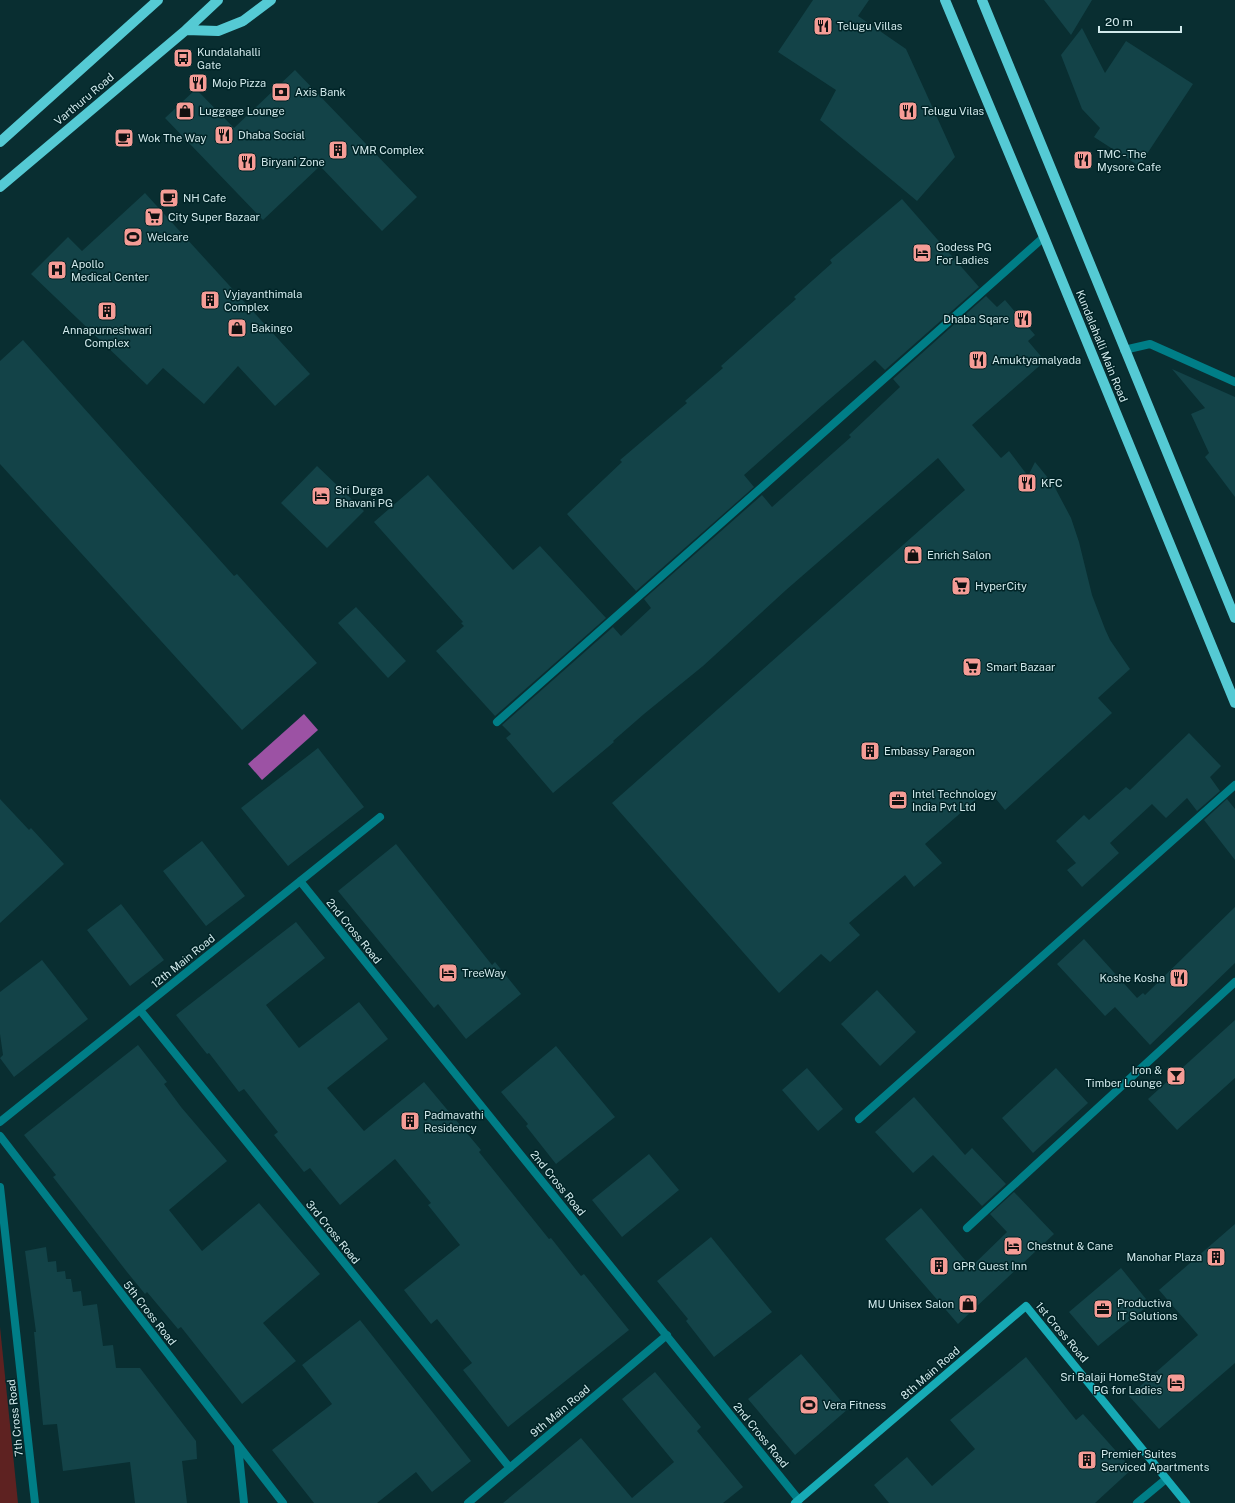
<svg xmlns="http://www.w3.org/2000/svg" width="1235" height="1503" font-family="'Public Sans',sans-serif">
<rect width="100%" height="100%" fill="#092e31"/>
<path fill="#5e2221" d="M 0,1327 L 18,1503 L 0,1503 Z"/>
<path fill="#9c52a4" d="M 304,714 L 318,730 L 262,780 L 248,764 Z"/>
<path fill="#134348" d="M 813,0 L 869,0 L 858,16 L 906,49 L 955,157 L 917,201 L 820,120 L 836,90 L 778,52 Z
M 1044,0 L 1092,0 L 1071,35 Z
M 1082,28 L 1105,73 L 1126,41 L 1193,84 L 1139,166 L 1094,137 L 1100,128 L 1082,109 L 1061,55 Z
M 295,70 L 417,197 L 382,231 L 320,166 L 263,220 L 165,118 L 196,89 L 234,128 Z
M 145,193 L 310,374 L 275,406 L 238,366 L 204,404 L 163,368 L 147,385 L 31,274 L 68,237 L 82,251 Z
M 902,199 L 979,287 L 885,370 L 875,360 L 823,405 L 744,475 L 754,487 L 636,591 L 567,514 L 622,462 L 620,460 L 687,403 L 685,401 L 723,368 L 721,366 L 796,299 L 794,297 L 832,263 L 830,260 Z
M 986,296 L 997,307 L 1005,300 L 1035,335 L 1028,341 L 1045,361 L 972,425 L 1001,458 L 1009,451 L 1028,476 L 1035,462 L 1053,484 L 1071,518 L 1079,542 L 1092,595 L 1105,629 L 1110,640 L 1130,669 L 1098,698 L 1112,713 L 1005,810 L 988,789 L 925,844 L 942,863 L 914,887 L 905,875 L 849,923 L 860,935 L 830,962 L 821,954 L 779,993 L 612,803 L 965,490 L 938,458 L 786,590 L 703,666 L 644,714 L 613,741 L 614,742 L 553,793 L 506,738 L 511,734 L 502,725 L 613,627 L 621,636 L 651,608 L 644,599 L 762,495 L 772,507 L 851,437 L 849,435 L 900,387 L 893,379 Z
M 23,340 L 234,576 L 237,574 L 317,663 L 242,730 L 0,464 L 0,361 Z
M 1172,369 L 1235,397 L 1235,497 L 1205,457 L 1209,453 L 1191,414 L 1205,408 Z
M 317,466 L 364,511 L 327,548 L 281,503 Z
M 428,475 L 513,570 L 540,546 L 606,618 L 495,716 L 436,651 L 464,626 L 461,623 L 463,622 L 374,522 Z
M 356,607 L 406,661 L 388,678 L 338,623 Z
M 1189,733 L 1221,766 L 1210,777 L 1220,791 L 1197,811 L 1187,798 L 1166,818 L 1152,804 L 1110,843 L 1119,853 L 1082,887 L 1067,870 L 1076,863 L 1056,841 L 1084,815 L 1089,820 L 1126,787 L 1130,790 Z
M 318,748 L 364,807 L 288,866 L 241,808 Z
M 0,799 L 29,830 L 31,828 L 64,864 L 0,923 Z
M 1227,799 L 1235,809 L 1235,860 L 1204,820 Z
M 202,841 L 245,896 L 206,926 L 163,871 Z
M 396,844 L 492,965 L 495,962 L 521,994 L 466,1039 L 438,1004 L 434,1008 L 338,891 Z
M 121,904 L 164,960 L 130,986 L 87,930 Z
M 1235,907 L 1235,963 L 1150,1045 L 1115,1007 L 1105,1016 L 1057,964 L 1084,939 L 1137,998 L 1143,993 L 1145,995 Z
M 296,922 L 325,958 L 266,1005 L 299,1048 L 359,1002 L 388,1039 L 327,1088 L 364,1131 L 424,1082 L 481,1150 L 479,1152 L 549,1239 L 551,1238 L 581,1276 L 584,1274 L 629,1330 L 508,1427 L 463,1370 L 472,1363 L 437,1319 L 431,1324 L 404,1290 L 460,1245 L 428,1205 L 431,1203 L 395,1159 L 340,1205 L 310,1168 L 304,1172 L 274,1135 L 278,1132 L 244,1089 L 239,1092 L 209,1053 L 207,1054 L 176,1015 Z
M 42,960 L 88,1019 L 14,1077 L 0,1058 L 3,1055 L 0,1034 L 0,992 Z
M 877,990 L 916,1032 L 880,1066 L 841,1024 Z
M 1235,1020 L 1235,1078 L 1177,1130 L 1148,1099 Z
M 138,1045 L 167,1082 L 164,1084 L 181,1107 L 227,1161 L 169,1210 L 202,1251 L 259,1203 L 320,1274 L 263,1323 L 296,1361 L 242,1404 L 181,1327 L 178,1329 L 147,1292 L 145,1294 L 127,1272 L 53,1177 L 56,1175 L 24,1135 Z
M 556,1046 L 615,1117 L 556,1164 L 526,1126 L 528,1124 L 501,1092 Z
M 807,1068 L 843,1109 L 818,1131 L 782,1090 Z
M 1056,1068 L 1088,1103 L 1033,1153 L 1002,1118 Z
M 914,1097 L 965,1155 L 972,1148 L 1006,1184 L 982,1206 L 933,1155 L 913,1173 L 875,1132 Z
M 649,1154 L 679,1190 L 622,1237 L 592,1200 Z
M 1014,1192 L 1054,1234 L 958,1324 L 885,1239 L 921,1208 L 971,1267 L 1007,1232 L 990,1214 Z
M 1235,1224 L 1235,1363 L 1159,1429 L 1129,1396 L 1198,1335 L 1159,1290 Z
M 711,1237 L 772,1312 L 714,1357 L 686,1321 L 688,1319 L 657,1281 Z
M 46,1247 L 48,1262 L 56,1261 L 57,1272 L 65,1271 L 66,1279 L 71,1279 L 73,1292 L 81,1291 L 83,1306 L 97,1304 L 103,1346 L 113,1345 L 116,1368 L 140,1368 L 196,1441 L 197,1459 L 182,1461 L 187,1503 L 135,1503 L 130,1462 L 63,1471 L 57,1424 L 43,1425 L 34,1332 L 36,1332 L 25,1251 Z
M 1121,1268 L 1150,1304 L 1098,1346 L 1069,1312 Z
M 360,1320 L 471,1461 L 432,1492 L 416,1472 L 377,1503 L 314,1503 L 272,1450 L 332,1404 L 302,1365 Z
M 801,1354 L 848,1409 L 795,1455 L 748,1399 Z
M 1026,1357 L 1076,1420 L 1083,1414 L 1132,1469 L 1095,1503 L 889,1503 L 874,1485 L 907,1457 L 932,1486 L 975,1449 L 950,1420 Z
M 655,1372 L 701,1427 L 697,1431 L 743,1487 L 723,1503 L 503,1503 L 581,1438 L 632,1498 L 674,1462 L 622,1399 Z"/>
<g fill="none" stroke-linecap="round" stroke-linejoin="round">
<path stroke="#007e87" stroke-width="8" d="M 1124,350 L 1150,344 L 1235,382
M 497,722 L 1044,237
M 300,881 L 799,1500
M 140,1010 L 510,1468
M 859,1119 L 1235,785
M 0,1122 L 380,817
M 0,1136 L 283,1503
M 0,1187 L 35,1503
M 967,1228 L 1235,982
M 238,1446 L 244,1503
M 468,1503 L 667,1335
M 1137,1503 L 1166,1479"/>
<path stroke="#17abb6" stroke-width="8" d="M 795,1503 L 1026,1306 L 1186,1503"/>
<path stroke="#55cad4" stroke-width="10" d="M 945,0 L 1044,237 L 1235,703
M 982,0 L 1235,618
M 186,30 L 218,31 L 243,21 L 271,0
M 0,142 L 158,0
M 0,187 L 186,30 L 218,0"/>
</g>
<defs>
<symbol id="restaurant-square" viewBox="-11 -11 22 22"><rect x="-9" y="-9" width="18" height="18" rx="4" fill="#f59c96" stroke="#002427"/><path d="M-5-6h1v4h1v-4h1v4h1v-4h1v5L-1.5 .5V6h-2V.5L-5-1ZM5-6V6H3V1.5H1.5Q1.5-4 5-6Z" fill="#111"/></symbol>
<symbol id="bus-square" viewBox="-11 -11 22 22"><rect x="-9" y="-9" width="18" height="18" rx="4" fill="#f59c96" stroke="#002427"/><path d="M-5-6H5V4H4V6H2V4H-2V6H-4V4H-5ZM-3.5-4V0h7V-4ZM-3.5 1.2v1.5H-2V1.2ZM2 1.2v1.5H3.5V1.2Z" fill="#111"/></symbol>
<symbol id="bank-square" viewBox="-11 -11 22 22"><rect x="-9" y="-9" width="18" height="18" rx="4" fill="#f59c96" stroke="#002427"/><path d="M-6-4H6V4H-6ZM0-2.3a2.3 2.3 0 1 0 0 4.6a2.3 2.3 0 1 0 0-4.6Z" fill="#111"/></symbol>
<symbol id="shop-square" viewBox="-11 -11 22 22"><rect x="-9" y="-9" width="18" height="18" rx="4" fill="#f59c96" stroke="#002427"/><path d="M-5-2.5h2.3a2.7 3.5 0 0 1 5.4 0H5L5.5 6h-11ZM-1.5-2.5h3a1.5 2.3 0 0 0-3 0Z" fill="#111"/></symbol>
<symbol id="cafe-square" viewBox="-11 -11 22 22"><rect x="-9" y="-9" width="18" height="18" rx="4" fill="#f59c96" stroke="#002427"/><path d="M-5.5-4.5H6V0H3Q3 3.5 0 3.5H-2.5Q-5.5 3.5-5.5 0ZM3-3.2v2h1.7v-2ZM-6 4.5H4V6H-6Z" fill="#111"/></symbol>
<symbol id="building-square" viewBox="-11 -11 22 22"><rect x="-9" y="-9" width="18" height="18" rx="4" fill="#f59c96" stroke="#002427"/><path d="M-4-6H4V6H1V3H-1V6H-4ZM-2.5-4.3h1.7v1.8h-1.7ZM.8-4.3h1.7v1.8H.8ZM-2.5-1h1.7V.8h-1.7ZM.8-1h1.7V.8H.8Z" fill="#111"/></symbol>
<symbol id="supermarket-square" viewBox="-11 -11 22 22"><rect x="-9" y="-9" width="18" height="18" rx="4" fill="#f59c96" stroke="#002427"/><path d="M-6-5.5h2.5l.6 2H6L4.5 2H-2.5L-4.4-4H-6ZM-1.5 3.2a1.3 1.3 0 1 0 .1 0ZM3 3.2a1.3 1.3 0 1 0 .1 0Z" fill="#111"/></symbol>
<symbol id="stadium-square" viewBox="-11 -11 22 22"><rect x="-9" y="-9" width="18" height="18" rx="4" fill="#f59c96" stroke="#002427"/><path d="M0-5a6.5 5 0 1 0 0 10a6.5 5 0 1 0 0-10ZM-3.5-1.8h7v3.6h-7Z" fill="#111"/></symbol>
<symbol id="hotel-square" viewBox="-11 -11 22 22"><rect x="-9" y="-9" width="18" height="18" rx="4" fill="#f59c96" stroke="#002427"/><path d="M-6-4.5h1.5V1H6V5H4.5V3h-9V5H-6ZM-4 0a1.8 1.8 0 1 1 3.6 0ZM.5 0V-2.5h3Q6-2.5 6 0Z" fill="#111"/></symbol>
<symbol id="hospital-square" viewBox="-11 -11 22 22"><rect x="-9" y="-9" width="18" height="18" rx="4" fill="#f59c96" stroke="#002427"/><path d="M-5-5h3v3.5h4V-5h3V5h-3V1.5h-4V5h-3Z" fill="#111"/></symbol>
<symbol id="office-square" viewBox="-11 -11 22 22"><rect x="-9" y="-9" width="18" height="18" rx="4" fill="#f59c96" stroke="#002427"/><path d="M-6-3h4V-5.5h4V-3h4V5H-6ZM-1-4.5V-3h2v-1.5ZM-6 0V1H6V0Z" fill="#111"/></symbol>
<symbol id="bar-square" viewBox="-11 -11 22 22"><rect x="-9" y="-9" width="18" height="18" rx="4" fill="#f59c96" stroke="#002427"/><path d="M-6-5H6L.8 .8V4.5H3.5V6h-7V4.5H-.8V.8Z" fill="#111"/></symbol>
</defs>
<g fill-rule="evenodd">
<use href="#restaurant-square" x="812" y="15" width="22" height="22"/>
<use href="#bus-square" x="172" y="47" width="22" height="22"/>
<use href="#restaurant-square" x="187" y="72" width="22" height="22"/>
<use href="#bank-square" x="270" y="81" width="22" height="22"/>
<use href="#shop-square" x="174" y="100" width="22" height="22"/>
<use href="#restaurant-square" x="897" y="100" width="22" height="22"/>
<use href="#restaurant-square" x="213" y="124" width="22" height="22"/>
<use href="#cafe-square" x="113" y="127" width="22" height="22"/>
<use href="#building-square" x="327" y="139" width="22" height="22"/>
<use href="#restaurant-square" x="1072" y="149" width="22" height="22"/>
<use href="#restaurant-square" x="236" y="151" width="22" height="22"/>
<use href="#cafe-square" x="158" y="187" width="22" height="22"/>
<use href="#supermarket-square" x="143" y="206" width="22" height="22"/>
<use href="#stadium-square" x="122" y="226" width="22" height="22"/>
<use href="#hotel-square" x="911" y="242" width="22" height="22"/>
<use href="#hospital-square" x="46" y="259" width="22" height="22"/>
<use href="#building-square" x="199" y="289" width="22" height="22"/>
<use href="#building-square" x="96" y="300" width="22" height="22"/>
<use href="#restaurant-square" x="1012" y="308" width="22" height="22"/>
<use href="#shop-square" x="226" y="317" width="22" height="22"/>
<use href="#restaurant-square" x="967" y="349" width="22" height="22"/>
<use href="#restaurant-square" x="1016" y="472" width="22" height="22"/>
<use href="#hotel-square" x="310" y="485" width="22" height="22"/>
<use href="#shop-square" x="902" y="544" width="22" height="22"/>
<use href="#supermarket-square" x="950" y="575" width="22" height="22"/>
<use href="#supermarket-square" x="961" y="656" width="22" height="22"/>
<use href="#building-square" x="859" y="740" width="22" height="22"/>
<use href="#office-square" x="887" y="789" width="22" height="22"/>
<use href="#hotel-square" x="437" y="962" width="22" height="22"/>
<use href="#restaurant-square" x="1168" y="967" width="22" height="22"/>
<use href="#bar-square" x="1165" y="1065" width="22" height="22"/>
<use href="#building-square" x="399" y="1110" width="22" height="22"/>
<use href="#hotel-square" x="1002" y="1235" width="22" height="22"/>
<use href="#building-square" x="1205" y="1246" width="22" height="22"/>
<use href="#building-square" x="928" y="1255" width="22" height="22"/>
<use href="#shop-square" x="957" y="1293" width="22" height="22"/>
<use href="#office-square" x="1092" y="1298" width="22" height="22"/>
<use href="#hotel-square" x="1165" y="1372" width="22" height="22"/>
<use href="#stadium-square" x="798" y="1394" width="22" height="22"/>
<use href="#building-square" x="1076" y="1449" width="22" height="22"/>
</g>
<g text-anchor="middle" dominant-baseline="central" stroke-width="3" stroke-linejoin="round" paint-order="stroke">
<g font-size="11" fill="#d1e9eb" stroke="#002427" text-anchor="start">
<text x="837" y="26">Telugu Villas</text>
<text x="197" y="52">Kundalahalli<tspan x="197" dy="13">Gate</tspan></text>
<text x="212" y="83">Mojo Pizza</text>
<text x="295" y="92">Axis Bank</text>
<text x="199" y="111">Luggage Lounge</text>
<text x="922" y="111">Telugu Vilas</text>
<text x="238" y="135">Dhaba Social</text>
<text x="138" y="138">Wok The Way</text>
<text x="352" y="150">VMR Complex</text>
<text x="1097" y="154">TMC - The<tspan x="1097" dy="13">Mysore Cafe</tspan></text>
<text x="261" y="162">Biryani Zone</text>
<text x="183" y="198">NH Cafe</text>
<text x="168" y="217">City Super Bazaar</text>
<text x="147" y="237">Welcare</text>
<text x="936" y="247">Godess PG<tspan x="936" dy="13">For Ladies</tspan></text>
<text x="71" y="264">Apollo<tspan x="71" dy="13">Medical Center</tspan></text>
<text x="224" y="294">Vyjayanthimala<tspan x="224" dy="13">Complex</tspan></text>
<text x="1009" y="319" text-anchor="end">Dhaba Sqare</text>
<text x="251" y="328">Bakingo</text>
<text x="107" y="330" text-anchor="middle">Annapurneshwari<tspan x="107" dy="13">Complex</tspan></text>
<text x="992" y="360">Amuktyamalyada</text>
<text x="1041" y="483">KFC</text>
<text x="335" y="490">Sri Durga<tspan x="335" dy="13">Bhavani PG</tspan></text>
<text x="927" y="555">Enrich Salon</text>
<text x="975" y="586">HyperCity</text>
<text x="986" y="667">Smart Bazaar</text>
<text x="884" y="751">Embassy Paragon</text>
<text x="912" y="794">Intel Technology<tspan x="912" dy="13">India Pvt Ltd</tspan></text>
<text x="462" y="973">TreeWay</text>
<text x="1165" y="978" text-anchor="end">Koshe Kosha</text>
<text x="1162" y="1070" text-anchor="end">Iron &amp;<tspan x="1162" dy="13">Timber Lounge</tspan></text>
<text x="424" y="1115">Padmavathi<tspan x="424" dy="13">Residency</tspan></text>
<text x="1027" y="1246">Chestnut &amp; Cane</text>
<text x="1202" y="1257" text-anchor="end">Manohar Plaza</text>
<text x="953" y="1266">GPR Guest Inn</text>
<text x="1117" y="1303">Productiva<tspan x="1117" dy="13">IT Solutions</tspan></text>
<text x="954" y="1304" text-anchor="end">MU Unisex Salon</text>
<text x="1162" y="1377" text-anchor="end">Sri Balaji HomeStay<tspan x="1162" dy="13">PG for Ladies</tspan></text>
<text x="823" y="1405">Vera Fitness</text>
<text x="1101" y="1454">Premier Suites<tspan x="1101" dy="13">Serviced Apartments</tspan></text>
</g>
<g font-size="11" fill="#d1e9eb" stroke="#002427">
<text transform="translate(84 99) rotate(-40)">Varthuru Road</text>
<text transform="translate(1102 346) rotate(68)">Kundalahalli Main Road</text>
<text transform="translate(354 931) rotate(51)">2nd Cross Road</text>
<text transform="translate(183 961) rotate(-39)">12th Main Road</text>
<text transform="translate(558 1183) rotate(51)">2nd Cross Road</text>
<text transform="translate(333 1232) rotate(51)">3rd Cross Road</text>
<text transform="translate(150 1313) rotate(52)">5th Cross Road</text>
<text transform="translate(1062 1332) rotate(50)">1st Cross Road</text>
<text transform="translate(930 1373) rotate(-41)">8th Main Road</text>
<text transform="translate(560 1411) rotate(-40)">9th Main Road</text>
<text transform="translate(15 1418) rotate(-96)">7th Cross Road</text>
<text transform="translate(761 1435) rotate(51)">2nd Cross Road</text>
</g>
</g>
<path d="M1099 26v6h82v-6" fill="none" stroke="#d1e9eb" stroke-width="2"/>
<text x="1105" y="26" font-size="12" fill="#d1e9eb" stroke="#002427" stroke-width="3" paint-order="stroke">20 m</text>
</svg>
